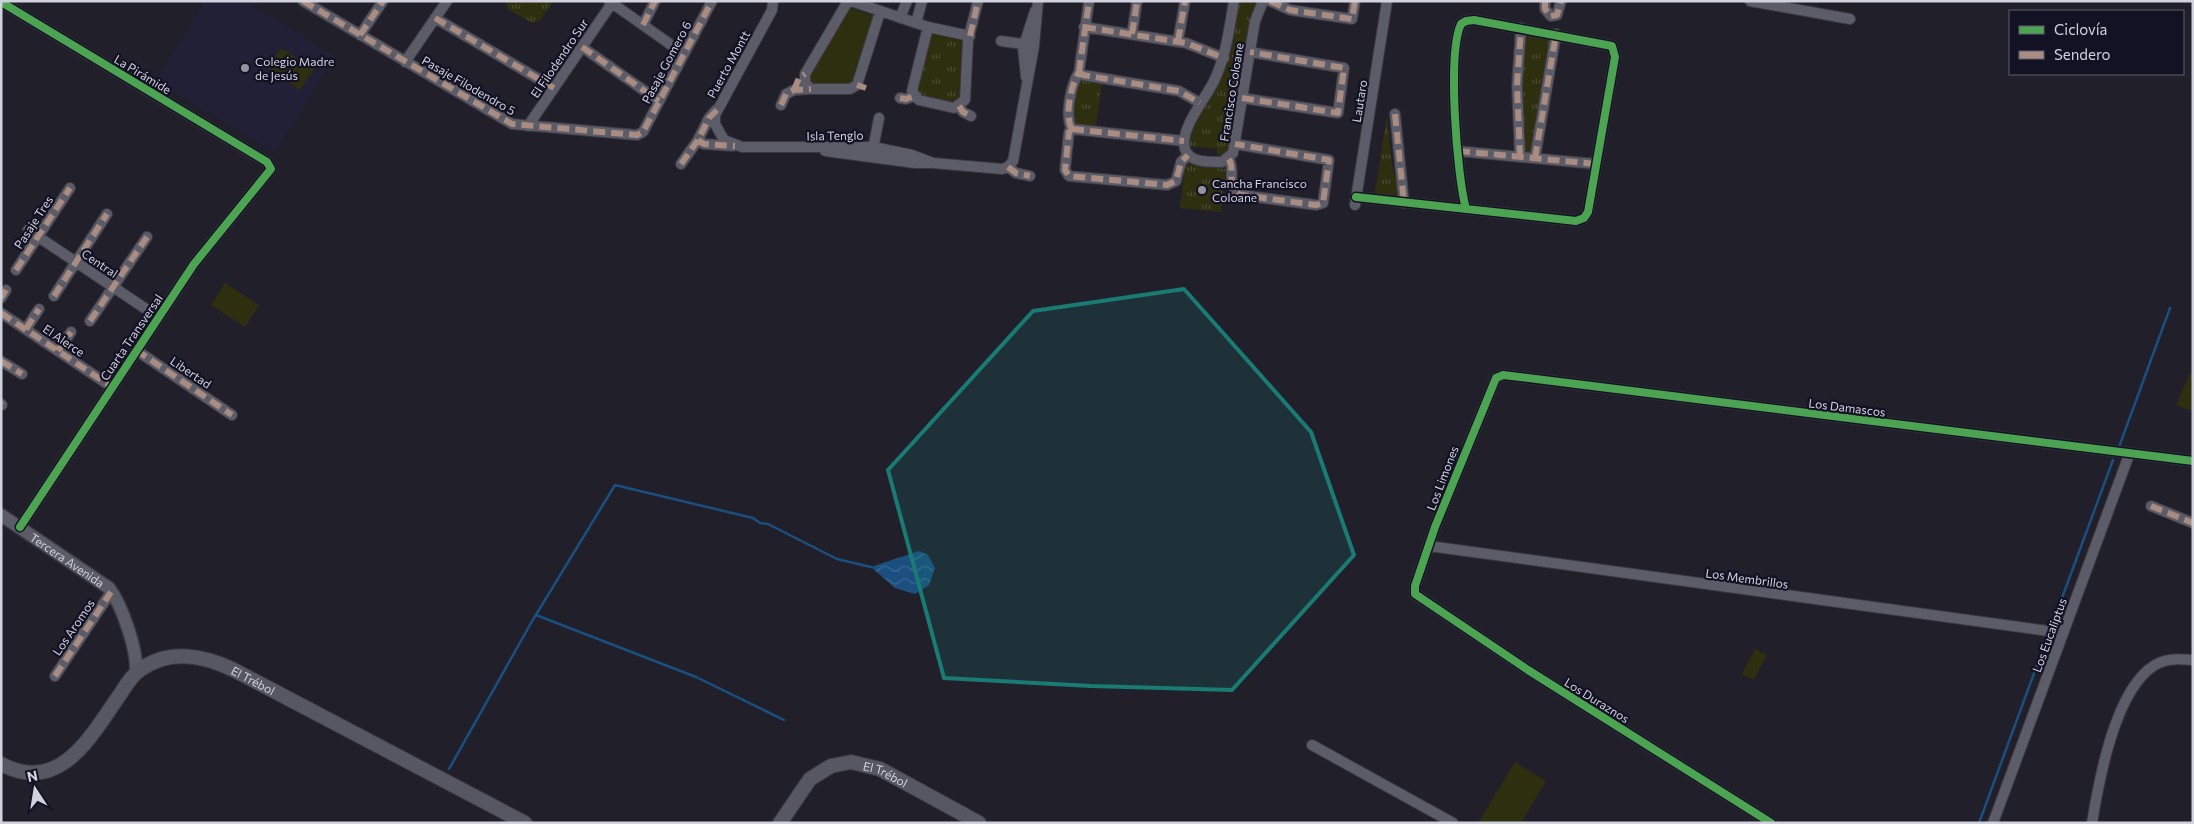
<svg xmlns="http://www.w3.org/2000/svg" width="2194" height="824" font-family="Commissioner,sans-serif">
<defs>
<pattern id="park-tufts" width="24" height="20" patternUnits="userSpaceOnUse" patternTransform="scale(1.25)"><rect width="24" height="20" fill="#2e2f0f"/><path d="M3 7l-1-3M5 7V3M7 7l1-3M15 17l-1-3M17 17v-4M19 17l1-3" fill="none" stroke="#4b4c32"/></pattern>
<pattern id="water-waves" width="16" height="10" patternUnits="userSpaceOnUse" patternTransform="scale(1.25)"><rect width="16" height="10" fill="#1a4f7f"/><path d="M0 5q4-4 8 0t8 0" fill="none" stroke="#3a6791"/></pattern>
</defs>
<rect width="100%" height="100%" fill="#201f2a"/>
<path fill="#222036" d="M 205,1 L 246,1 L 335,56 L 275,153 L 156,81 Z"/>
<path fill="#2e2f0f" d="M 850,8 L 874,16 L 855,84 L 810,84 L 809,73 L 847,10 Z
M 281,48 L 314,69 L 300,90 L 268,69 Z
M 225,283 L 259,305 L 245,327 L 211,305 Z
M 2190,373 L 2193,374 L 2193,406 L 2191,411 L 2176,405 Z
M 1755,649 L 1767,655 L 1754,680 L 1742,674 Z
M 1515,762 L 1546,781 L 1521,823 L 1478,823 Z"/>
<path fill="url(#park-tufts)" d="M 506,1 L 553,1 L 540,21 L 532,23 L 508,9 Z
M 1239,1 L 1257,1 L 1250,17 L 1229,150 L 1226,154 L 1217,156 L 1217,149 L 1189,146 C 1193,121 1207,105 1218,84 C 1232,59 1234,29 1239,1 Z
M 931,32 L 962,40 L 960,97 L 953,103 L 919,95 L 916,86 Z
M 1524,34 L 1550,39 L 1531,153 L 1524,152 L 1521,84 Z
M 1080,78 L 1102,81 L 1096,126 L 1092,128 L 1072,126 L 1076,81 Z
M 1387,115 L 1392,164 L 1400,198 L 1375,193 Z
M 1185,164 L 1226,169 L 1221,212 L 1180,208 Z"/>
<path fill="url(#water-waves)" d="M 919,551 L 928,555 L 935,568 L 929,585 L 915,594 L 895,588 L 871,567 Z"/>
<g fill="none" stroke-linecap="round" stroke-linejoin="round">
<path stroke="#1a4f7f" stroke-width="2.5" d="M 2119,447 L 2170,308
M 536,615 L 696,677 L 784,720
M 2052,625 L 2113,460
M 449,769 L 531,623 L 615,485 L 753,518 L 760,523 L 768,524 L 837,559 L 871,567
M 1979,823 L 2047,638"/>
<defs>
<path id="minor" d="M 303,1 L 512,124 L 637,135 L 643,132 L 712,1
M 609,1 L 684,54
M 773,1 L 772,10 L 715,115 L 715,124 L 724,140 L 742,147 L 874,147 L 912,155 L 933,163 L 1002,169 L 1008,167 L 1013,161 L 1034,46 L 1038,1
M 848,1 L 805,74 L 805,83 L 811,89 L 850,89 L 857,85 L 880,12
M 851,1 L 928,27 L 970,36
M 1234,1 C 1229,30 1226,57 1213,83 C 1205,99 1179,130 1185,149 C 1189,163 1210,162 1222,162 L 1233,153 L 1255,21 L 1263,1
M 1270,1 L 1290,10 L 1352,19 L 1355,1
M 1545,1 L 1545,9 L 1551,16
M 1750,1 L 1850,19
M 1,2 L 267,162 L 271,169 L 194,264 L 20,527
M 1551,16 L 1557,15 L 1561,1
M 435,18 L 554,88
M 900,18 L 907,1
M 916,23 L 922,1
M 643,25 L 655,1
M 928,27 L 912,91 L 919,100 L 954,108 L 965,100 L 968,40 L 978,1
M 1084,27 L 1186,43 L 1224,58
M 1132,34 L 1137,1
M 360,35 L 383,1
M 1001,41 L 1030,45
M 1178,41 L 1185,1
M 582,47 L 659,101
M 405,62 L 447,1
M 1079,72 L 1083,75 L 1179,91 L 1200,103
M 1079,72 L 1089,1
M 1026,77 L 1023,48 L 1035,11
M 900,98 L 906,99 L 914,96
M 1242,98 L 1338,113 L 1344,68 L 1250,52
M 781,105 L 786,94 L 794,90 L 811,89
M 959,106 L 963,112 L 971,116
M 716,110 L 709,118 L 698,140 L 704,144 L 733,146
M 1395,114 L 1404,203
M 528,126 L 612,3
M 1072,129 L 1069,132 L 1065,170 L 1069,176 L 1167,185 L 1176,181 L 1181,162 L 1188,155
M 1072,129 L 1184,141
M 1072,129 C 1064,116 1071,85 1079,72
M 825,151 L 915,163 L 930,163
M 1458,151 L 1596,164
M 872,154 L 879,118
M 1520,157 L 1517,85 L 1521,28
M 1535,158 L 1556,34
M 1229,159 C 1236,172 1225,187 1241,195 L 1316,205 L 1323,203 L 1329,160 L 1235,144
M 681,164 L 698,140
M 1008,167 L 1016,173 L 1030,176
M 1356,197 L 1576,221 L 1584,218 L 1588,212 L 1615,57 L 1612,46 L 1474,20 L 1466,21 L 1461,24 C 1447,54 1457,176 1466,209
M 1355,205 L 1387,1
M 28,230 L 158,317
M 16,270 L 70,188
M 54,296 L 107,214
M 1,298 L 6,290
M 1,313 L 112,387
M 90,321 L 147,237
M 26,329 L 39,309
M 136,350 L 232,415
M 58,351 L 71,332
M 1,361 L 22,374
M 1,404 L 2,405
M 2151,506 L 2193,523
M 1429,546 L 2063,633
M 55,676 L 111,592
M 1312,745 L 1453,823
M 1771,823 L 1528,670 L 1415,594 L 1415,586 L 1435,527 L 1496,378 L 1503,375 L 1584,385 L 2193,461
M 1993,823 L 2129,455
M 2092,823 C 2099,780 2115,689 2155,665 C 2167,658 2180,659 2193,660"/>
<g id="tertiary">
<path id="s1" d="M 1,515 L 109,588 C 122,605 138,651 136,673"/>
</g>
<g id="secondary">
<path id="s2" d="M 1,764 C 61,796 92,734 121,693 C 126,685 132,675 140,670 C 169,648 205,656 234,670 L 525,823"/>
<path id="s3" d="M 780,823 L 810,779 L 831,766 L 851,762 L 880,769 L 979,823"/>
</g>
</defs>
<use href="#minor" stroke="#3a3942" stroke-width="12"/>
<use href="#tertiary" stroke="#3a3942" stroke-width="15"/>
<use href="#secondary" stroke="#3a3942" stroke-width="16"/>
<use href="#minor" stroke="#5c5c68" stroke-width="10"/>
<use href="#tertiary" stroke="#5c5c68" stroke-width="12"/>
<use href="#secondary" stroke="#575663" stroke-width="14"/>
<path stroke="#a88b81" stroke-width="6" stroke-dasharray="12 6" stroke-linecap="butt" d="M 303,1 L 512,124 L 637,135 L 643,132 L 712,1
M 1270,1 L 1290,10 L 1352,19 L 1355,1
M 1545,1 L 1545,9 L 1551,16
M 1551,16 L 1557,15 L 1561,1
M 435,18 L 554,88
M 643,25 L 655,1
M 1084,27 L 1186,43 L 1224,58
M 1132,34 L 1137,1
M 360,35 L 383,1
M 970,36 L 978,1
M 1178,41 L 1185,1
M 582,47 L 659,101
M 1079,72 L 1083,75 L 1179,91 L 1200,103
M 1079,72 L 1089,1
M 857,85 L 866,88
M 794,90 L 799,78 L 805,74
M 900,98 L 906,99 L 914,96
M 1242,98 L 1338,113 L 1344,68 L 1250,52
M 781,105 L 786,94 L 794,90 L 811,89
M 959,106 L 963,112 L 971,116
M 717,110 L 709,118 L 698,140 L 704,144 L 735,146
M 1395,114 L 1404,203
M 1072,129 L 1069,132 L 1065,170 L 1069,176 L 1167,185 L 1176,181 L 1181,162 L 1188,155
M 1072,129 L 1184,141
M 1072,129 C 1064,116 1071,85 1079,72
M 1458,151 L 1596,164
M 1520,157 L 1517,85 L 1521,28
M 1535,158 L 1556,34
M 1229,159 C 1236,172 1225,187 1241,195 L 1316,205 L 1323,203 L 1329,160 L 1235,144
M 681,164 L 698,140
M 1008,167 L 1016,173 L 1030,176
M 16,270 L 70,188
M 54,296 L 107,214
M 1,298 L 6,290
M 1,313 L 112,387
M 90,321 L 147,237
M 26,329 L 39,309
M 136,350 L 232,415
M 58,351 L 71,332
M 1,361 L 22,374
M 1,404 L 2,405
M 2151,506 L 2193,523
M 55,676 L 111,592"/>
<defs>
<path id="cycleway" d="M 1,2 L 267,162 L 271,169 L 194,264 L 20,527
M 1356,197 L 1576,221 L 1584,218 L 1588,212 L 1615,57 L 1612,46 L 1474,20 L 1466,21 L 1461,24 C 1447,54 1457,176 1466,209
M 1771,823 L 1528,670 L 1415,594 L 1415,586 L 1435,527 L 1496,378 L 1503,375 L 1584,385 L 2193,461"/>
</defs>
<use href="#cycleway" stroke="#131224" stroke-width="11"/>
<use href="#cycleway" stroke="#4ca352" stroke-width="8"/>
</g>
<path fill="#197b74" fill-opacity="0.2" stroke="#197b74" stroke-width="4" stroke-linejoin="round" d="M 1184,289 L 1311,432 L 1354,555 L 1232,690 L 1091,686 L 944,678 L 888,470 L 1033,311 Z"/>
<g fill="#9493a0" stroke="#131224" stroke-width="2">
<circle cx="245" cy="68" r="5"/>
<circle cx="1202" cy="190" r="5"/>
</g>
<g text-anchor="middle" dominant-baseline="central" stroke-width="4.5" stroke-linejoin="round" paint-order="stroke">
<g font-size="12" fill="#d2d2df" stroke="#131224">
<text transform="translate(559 58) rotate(-56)">El Filodendro Sur</text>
<text transform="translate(666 62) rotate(-62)">Pasaje Gomero 6</text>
<text transform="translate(728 64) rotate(-61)">Puerto Montt</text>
<text transform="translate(143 74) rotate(31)">La Pirámide</text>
<text transform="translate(469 85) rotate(30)">Pasaje Filodendro 5</text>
<text transform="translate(1231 92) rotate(-81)">Francisco Coloane</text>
<text transform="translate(1359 101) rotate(-81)">Lautaro</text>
<text transform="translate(835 135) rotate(-1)">Isla Tenglo</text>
<text transform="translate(33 222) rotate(-57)">Pasaje Tres</text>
<text transform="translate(100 263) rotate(34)">Central</text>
<text transform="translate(131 337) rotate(-56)">Cuarta Transversal</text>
<text transform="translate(64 340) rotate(34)">El Alerce</text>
<text transform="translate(191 372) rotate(34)">Libertad</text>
<text transform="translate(1847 407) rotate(7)">Los Damascos</text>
<text transform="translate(1442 478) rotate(-69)">Los Limones</text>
<text stroke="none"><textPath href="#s1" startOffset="80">Tercera Avenida</textPath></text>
<text transform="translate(1747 578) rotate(8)">Los Membrillos</text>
<text transform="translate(73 627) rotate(-56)">Los Aromos</text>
<text transform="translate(2049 635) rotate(-70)">Los Eucaliptus</text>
<text stroke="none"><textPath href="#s2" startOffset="308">El Trébol</textPath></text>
<text transform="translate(1597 700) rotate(32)">Los Duraznos</text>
<text stroke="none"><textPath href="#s3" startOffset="135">El Trébol</textPath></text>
</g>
<g font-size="12" fill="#d2d2df" stroke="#131224" text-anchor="start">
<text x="255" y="61">Colegio Madre<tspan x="255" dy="14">de Jesús</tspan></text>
<text x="1212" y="183">Cancha Francisco<tspan x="1212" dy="14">Coloane</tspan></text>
</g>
</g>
<rect width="2194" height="824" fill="none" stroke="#d2d2df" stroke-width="5"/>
<rect x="2009" y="10" width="175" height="65" fill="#131224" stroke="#5f5f6f"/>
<rect x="2019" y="26" width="25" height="8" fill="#4ca352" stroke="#5f5f6f"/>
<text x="2054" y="35" font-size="15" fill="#d2d2df">Ciclovía</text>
<rect x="2019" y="51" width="25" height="8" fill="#a88b81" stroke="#5f5f6f"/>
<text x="2054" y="60" font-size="15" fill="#d2d2df">Sendero</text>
<g transform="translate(35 789) rotate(348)" stroke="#131224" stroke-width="4" paint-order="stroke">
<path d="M0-4L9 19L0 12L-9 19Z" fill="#d2d2df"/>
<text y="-8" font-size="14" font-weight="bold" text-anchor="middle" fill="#d2d2df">N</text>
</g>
</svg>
